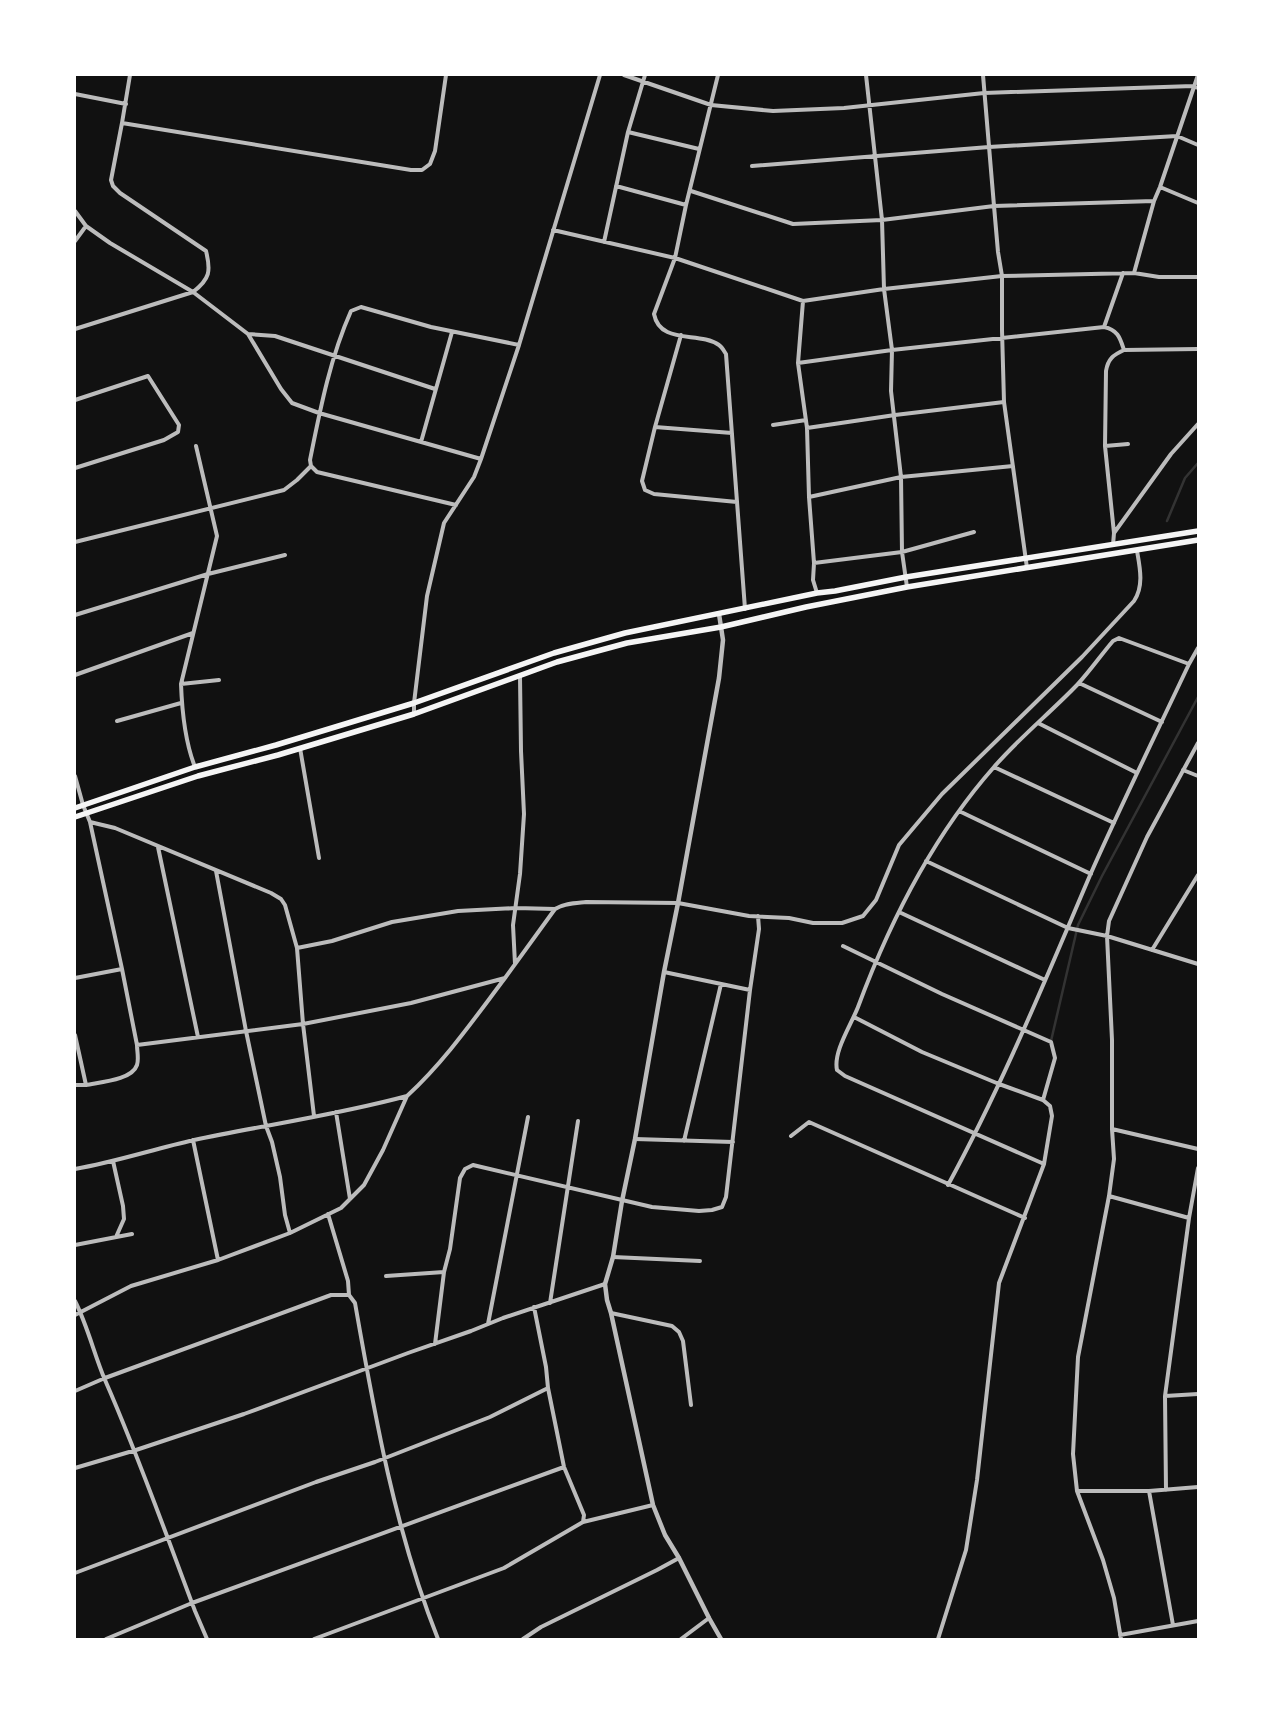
<svg xmlns="http://www.w3.org/2000/svg" width="1273" height="1714" font-family="Figtree,sans-serif">
<rect width="100%" height="100%" fill="#111"/>
<g fill="none" stroke-linecap="round" stroke-linejoin="round">
<path stroke="#333" stroke-width="2.5" d="M 1167,521 L 1185,478 L 1198,463
M 1051,1041 L 1078,925 L 1102,876 L 1198,697"/>
<path stroke="#bcbcbc" stroke-width="4" d="M 130,75 L 122,123 L 411,170 L 422,170 L 430,164 L 435,151 L 446,75
M 624,75 L 711,105 L 773,111 L 844,108 L 984,93 L 1193,86 L 1198,88
M 718,75 L 686,205 L 675,258 L 654,314 C 660,345 699,331 719,345 C 722,347 724,351 726,354 L 745,609
M 866,75 L 882,220 L 884,289 L 892,350 L 891,391 L 901,477 L 902,552 L 907,587
M 983,75 L 994,206 L 998,252 L 1002,276 L 1002,330 L 1004,402 L 1027,568
M 75,94 L 126,104
M 628,132 L 699,149
M 752,166 L 989,147 L 1177,136 L 1198,145
M 616,186 L 686,205
M 1160,187 L 1198,203
M 691,191 L 793,224 L 882,220 L 994,206 L 1154,201
M 75,211 L 86,226 L 110,243 L 193,292 L 248,334 L 281,389 L 292,403 L 319,413 L 481,459
M 553,230 L 675,258 L 803,301 L 884,289 L 1002,276 L 1134,273 L 1159,277 L 1198,277
M 75,241 L 86,226
M 604,242 L 628,132 L 645,75
M 1134,273 L 1154,201 L 1160,187 L 1198,75
M 803,301 L 798,363 L 807,428 L 809,497 L 814,563 L 813,580 L 817,593
M 1104,327 L 1123,273
M 75,329 L 193,292 C 210,279 211,271 206,251 L 120,193 L 113,186 L 111,180 L 122,123
M 248,334 L 275,336 L 435,389
M 681,335 L 655,427 L 642,481 L 645,490 L 654,494 L 737,502
M 798,363 L 892,350 L 1104,327 C 1118,330 1120,338 1124,350
M 75,400 L 148,376 L 179,425 L 178,432 L 164,440 L 75,468
M 773,425 L 806,420
M 655,427 L 732,433
M 807,428 L 895,415 L 1004,402
M 421,442 L 452,332
M 1105,446 L 1106,371 C 1108,359 1113,355 1124,350 L 1198,349
M 809,497 L 901,477 L 1013,466
M 456,505 L 317,472 L 311,466 L 310,460 C 320,410 330,358 351,311 L 361,307 L 431,327 L 519,345
M 1114,533 L 1171,454 L 1198,424
M 75,542 L 284,490 L 297,480 L 311,466
M 1113,545 L 1114,533 L 1105,446 L 1128,444
M 814,563 L 902,552 L 974,532
M 75,615 L 208,574 L 285,555
M 75,675 L 193,633
M 1079,683 L 1162,722
M 181,684 L 219,680
M 414,714 L 414,703 L 427,596 L 444,523 L 474,477 L 481,459 L 519,345 L 600,75
M 117,721 L 181,703
M 1038,723 L 1137,773
M 300,748 L 319,858
M 195,767 C 185,742 182,711 181,684 L 217,536 L 196,446
M 994,767 L 1114,823
M 1183,770 L 1198,776
M 75,776 L 83,805 L 90,822 L 122,969 L 137,1045
M 959,811 L 1091,874
M 90,822 L 115,828 L 271,893 L 281,899 L 285,905 L 297,948 L 303,1024 L 314,1116
M 158,847 L 198,1037
M 926,861 L 1068,928 L 1107,936 L 1198,964
M 216,871 L 246,1031 L 266,1126 L 272,1142 L 280,1177 L 285,1215 L 290,1233
M 899,912 L 1045,980
M 843,946 L 942,994 L 1051,1042 L 1055,1058 L 1043,1100
M 297,948 L 332,941 L 392,922 L 458,911 L 516,908 L 555,909
M 1152,950 L 1198,875
M 515,964 L 513,925 L 520,874 L 524,814 L 521,751 L 520,677
M 75,978 L 122,969
M 505,978 L 555,909 C 564,903 576,903 586,902 L 678,903 L 749,916 L 789,918 L 813,923 L 842,923 L 863,916 L 876,900 L 899,845 L 942,794 L 1082,657 L 1134,601 C 1144,586 1140,568 1137,551
M 750,990 L 759,929 L 758,916
M 854,1017 L 922,1052 L 999,1084 L 1043,1100 L 1050,1106 L 1052,1116 L 1044,1164 L 999,1283 L 977,1480 L 966,1550 L 938,1639
M 75,1035 L 86,1085 C 101,1082 132,1080 137,1065 C 139,1059 137,1051 137,1045 L 303,1024 L 411,1003 L 505,978 C 474,1019 445,1061 407,1096 C 337,1115 265,1125 194,1140 C 154,1149 115,1162 75,1169
M 75,1085 L 86,1085
M 336,1112 L 350,1199
M 1112,1129 L 1198,1149
M 791,1136 L 809,1122 L 1025,1218
M 635,1139 L 733,1142
M 193,1140 L 218,1260
M 684,1141 L 721,984
M 113,1161 L 123,1206 L 124,1219 L 116,1237
M 1044,1164 L 845,1076 L 837,1070 C 833,1052 851,1025 858,1007 C 890,921 933,836 994,767 C 1019,738 1050,713 1077,685 C 1090,671 1101,655 1113,641 L 1119,638 L 1189,664
M 948,1185 C 1003,1084 1046,978 1091,873 C 1122,803 1156,734 1189,664 L 1198,648
M 1109,1196 L 1189,1218
M 328,1214 L 348,1281 L 349,1295
M 75,1245 L 132,1234
M 613,1257 L 700,1261
M 386,1276 L 444,1272
M 75,1301 C 88,1327 94,1354 105,1380 C 138,1455 166,1534 195,1611 L 207,1639
M 550,1303 L 578,1121
M 534,1307 L 546,1367 L 548,1388 L 564,1467 L 584,1515 L 583,1522
M 611,1313 L 672,1326 L 679,1332 L 683,1341 L 691,1405
M 75,1315 L 131,1286 L 218,1260 L 290,1233 L 341,1208 L 364,1185 L 383,1150 L 407,1096
M 488,1324 L 528,1117
M 435,1344 L 444,1272 L 450,1249 L 460,1178 L 465,1169 L 473,1165 L 652,1207 L 699,1211 L 712,1210 L 722,1207 L 726,1197 L 750,990 L 664,972
M 75,1391 L 105,1378 L 331,1295 L 349,1295 L 355,1303 C 375,1417 395,1531 438,1639
M 1165,1396 L 1198,1394
M 75,1468 L 136,1450 L 244,1414 L 408,1353 L 471,1331 L 503,1318 L 605,1284
M 1166,1490 L 1165,1396 L 1189,1218 L 1198,1168
M 1077,1491 L 1149,1491 L 1198,1487
M 1149,1491 L 1173,1625
M 75,1573 L 316,1482 L 375,1462 L 490,1417 L 548,1388
M 1120,1635 L 1198,1621
M 106,1639 L 192,1603 L 564,1467
M 314,1639 L 504,1568 L 583,1522 L 653,1505
M 523,1639 L 541,1627 L 657,1570 L 679,1558
M 681,1639 L 709,1618
M 1121,1639 L 1114,1598 L 1103,1560 L 1077,1491 L 1073,1454 L 1078,1357 L 1109,1196 L 1114,1159 L 1112,1129 L 1112,1040 L 1107,936 L 1109,921 L 1147,837 L 1198,743"/>
<path stroke="#bcbcbc" stroke-width="4.5" d="M 719,614 L 723,640 L 719,678 L 678,903 L 664,972 L 635,1139 L 622,1201 L 613,1257 L 605,1284 L 607,1300 L 611,1313 L 653,1505 L 665,1535 L 679,1558 L 709,1618 L 721,1639"/>
<path stroke="#f5f5f5" stroke-width="5.5" d="M 75,808 L 195,767 L 276,745 L 414,703 L 554,653 L 625,633 L 817,593 L 835,591 L 906,577 L 1198,531
M 75,817 L 198,776 L 278,755 L 414,714 L 557,662 L 627,643 L 721,627 L 806,607 L 907,587 L 1198,540"/>
</g>
<rect width="1273" height="1714" fill="none" stroke="#ffffff" stroke-width="152"/>
</svg>
